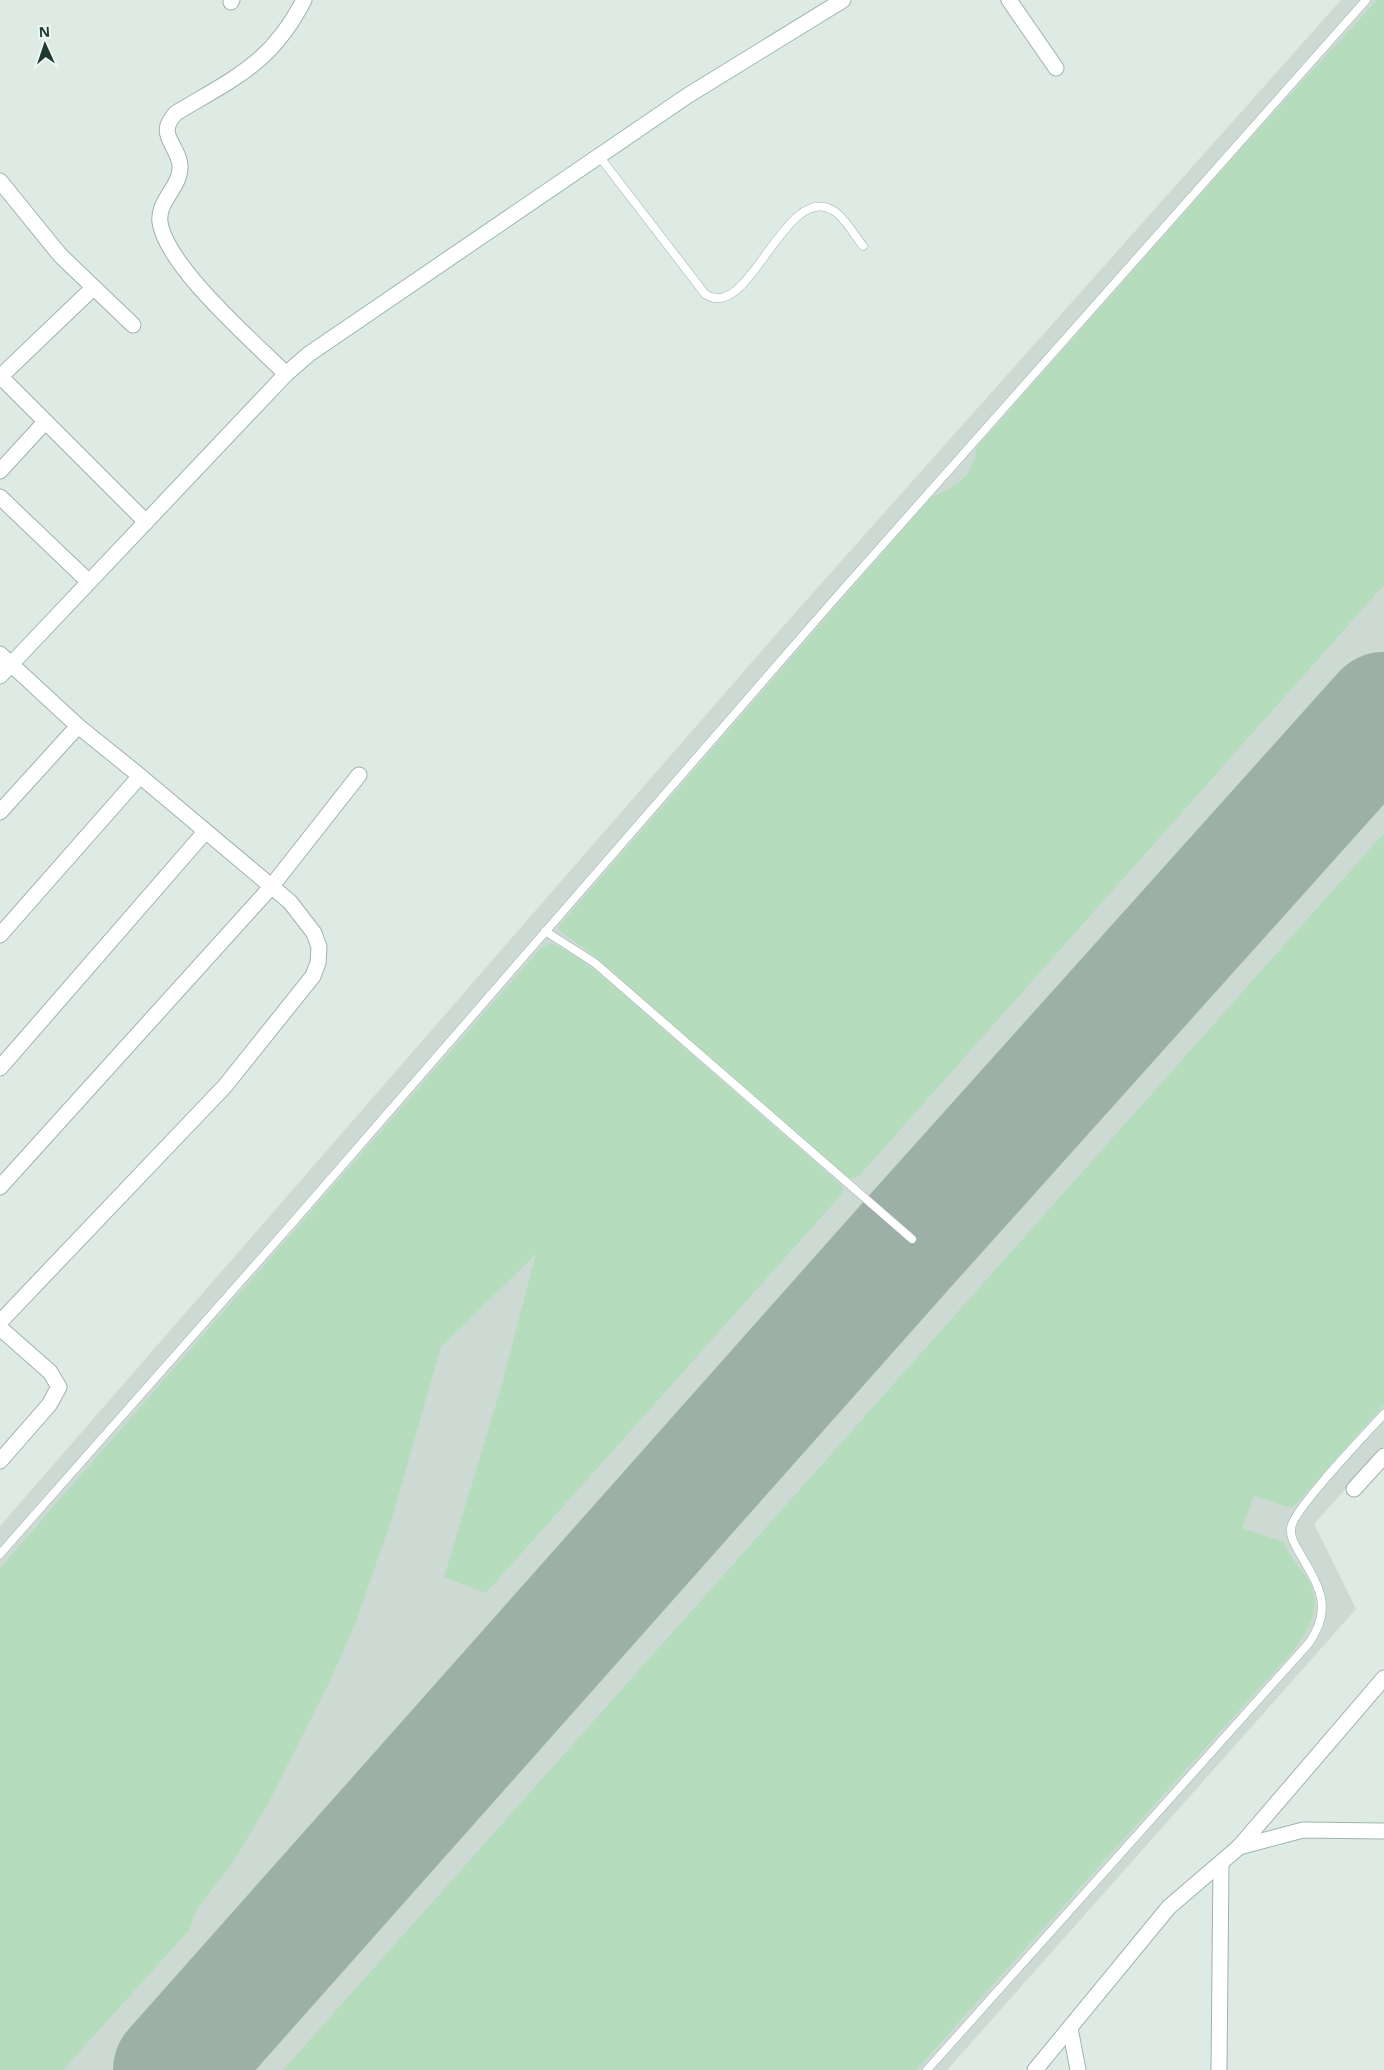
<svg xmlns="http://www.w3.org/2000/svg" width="1384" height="2070" font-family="'Open Sans',sans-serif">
<rect width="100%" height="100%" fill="#deeae4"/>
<path fill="#ccdad3" d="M 1341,0 L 1384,0 L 1384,1446 L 1314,1524 L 1356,1609 L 947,2070 L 0,2070 L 0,1526 L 779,631 Z"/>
<path fill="#b5ddbd" d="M 1377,0 L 1384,0 L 1384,585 L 859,1176 L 856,1178 L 847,1178 L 592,954 L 560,931 L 558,927 L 931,497 C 954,489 976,474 976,448 L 1247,142 Z
M 1384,833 L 1384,1405 L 1292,1508 L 1254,1496 L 1242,1528 L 1284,1542 C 1289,1559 1305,1571 1312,1588 C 1326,1628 1277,1667 1253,1695 L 916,2070 L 283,2070 Z
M 549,943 C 577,953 602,976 624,995 L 838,1182 L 843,1188 L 841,1195 L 486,1593 L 444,1577 L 501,1387 L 536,1254 L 441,1347 L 391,1521 L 356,1622 L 329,1683 L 267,1806 L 231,1865 L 196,1911 L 189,1930 L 63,2070 L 0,2070 L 0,1568 L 540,949 Z"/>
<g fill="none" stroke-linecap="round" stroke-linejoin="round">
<path stroke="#9cb0a8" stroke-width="49" d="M 1380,718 L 1384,712"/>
<path stroke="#9cb0a8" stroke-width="122" d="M 174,2070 L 912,1239 L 1384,713"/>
<defs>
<path id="lane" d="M 599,156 L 705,294 C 749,325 785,179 834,211 C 845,218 855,236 863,246
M 545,931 L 595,963 L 912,1239
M 0,1554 L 294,1221 L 831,603 L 1366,0
M 927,2070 L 1309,1643 C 1335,1606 1317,1584 1298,1550 C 1294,1543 1290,1536 1291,1528 C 1293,1509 1367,1433 1384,1414"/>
<path id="street" d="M 1009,0 L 1056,68
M 231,2 L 232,0
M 0,181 L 60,255 L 133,325
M 286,374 C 253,341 166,266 160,222 C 157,201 182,186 180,165 C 178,144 155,135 176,113 C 234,78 271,64 304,0
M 0,376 L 146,522
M 0,377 L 93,288
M 0,471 L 45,422
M 0,497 L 89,582
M 0,654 L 78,726 L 140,776 L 290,902 L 314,933 L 319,947 L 318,963 L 313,976 L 225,1086 L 0,1322
M 0,812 L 78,726
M 0,935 L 140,776
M 0,1068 L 205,832
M 0,1187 L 271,887 L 359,775
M 0,1328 L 50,1372 L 59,1387 L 49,1405 L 0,1461
M 1354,1489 L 1384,1456
M 1239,1847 L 1384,1678
M 1070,2028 L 1078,2070
M 1219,2070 L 1221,1863"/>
<path id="secondary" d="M 0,676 L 286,374 L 309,354 L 687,96 L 843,0
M 1035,2070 L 1169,1907 L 1239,1847 L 1303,1830 L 1384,1831"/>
</defs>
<use href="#lane" stroke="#a1b2ab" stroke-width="9"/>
<use href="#street" stroke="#a1b2ab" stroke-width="17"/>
<use href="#secondary" stroke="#9db6ab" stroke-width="17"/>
<use href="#lane" stroke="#fff" stroke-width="8"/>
<use href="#street" stroke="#fff" stroke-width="15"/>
<use href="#secondary" stroke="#fff" stroke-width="15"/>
</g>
<g transform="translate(45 45) rotate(357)" stroke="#eef7f2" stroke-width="4" paint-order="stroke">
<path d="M0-4L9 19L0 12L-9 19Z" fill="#1f3a31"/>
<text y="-8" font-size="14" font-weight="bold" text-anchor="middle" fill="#1f3a31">N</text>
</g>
</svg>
